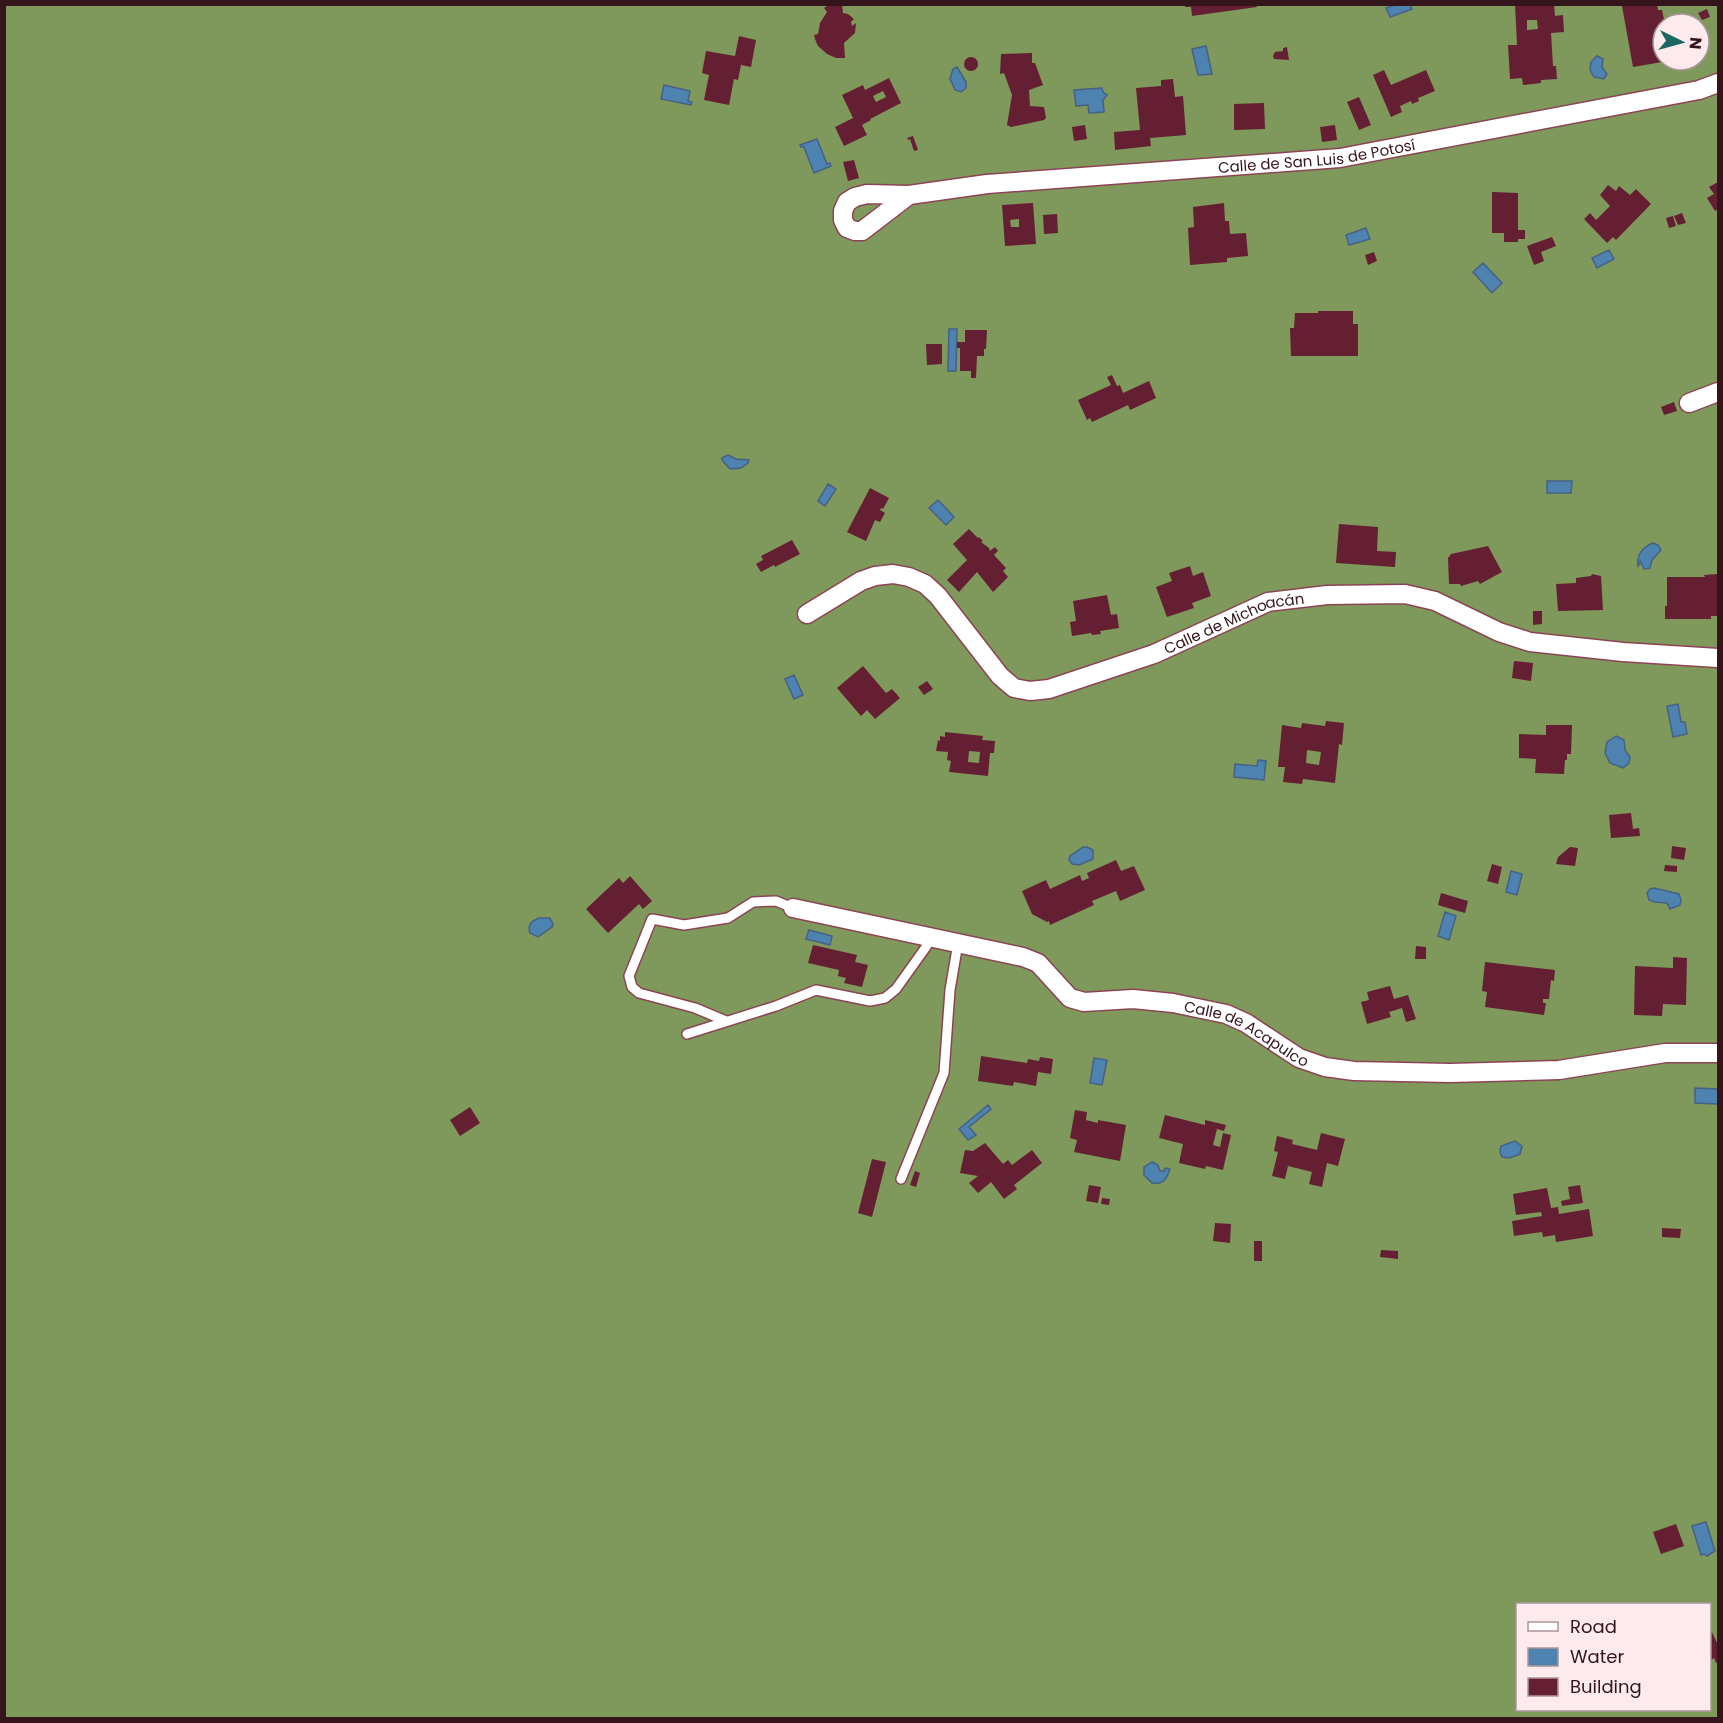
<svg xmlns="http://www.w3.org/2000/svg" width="1723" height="1723" font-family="Poppins,sans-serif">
<rect width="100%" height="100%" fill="#fdbac5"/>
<path fill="#7f985b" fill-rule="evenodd" d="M 5,5 L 1718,5 L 1718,1718 L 5,1718 ZM 1663,24 L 1699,24 L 1699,60 L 1663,60 ZM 1518,1604 L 1710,1604 L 1710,1710 L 1518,1710 Z"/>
<path fill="#4e82b0" stroke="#466184" stroke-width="1.5" d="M 1395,5 L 1410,5 L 1412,9 L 1390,17 L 1386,8 Z
M 1206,46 L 1212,74 L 1198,75 L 1192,49 Z
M 1597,56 L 1603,59 L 1602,67 L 1607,74 L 1604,79 L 1594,77 L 1590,70 L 1591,62 Z
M 957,67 L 966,82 L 966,88 L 961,92 L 955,90 L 950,79 L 953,69 Z
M 664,85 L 690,91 L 688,101 L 692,102 L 691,105 L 661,99 Z
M 1102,88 L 1103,92 L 1107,95 L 1103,100 L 1104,112 L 1089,113 L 1088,105 L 1076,106 L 1074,90 Z
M 817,139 L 827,164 L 830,163 L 831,166 L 814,173 L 804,147 L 801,147 L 800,145 Z
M 1366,228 L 1370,239 L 1349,245 L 1346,235 Z
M 1609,250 L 1614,259 L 1597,268 L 1592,258 Z
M 1483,263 L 1502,283 L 1492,293 L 1473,272 Z
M 949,329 L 957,329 L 956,371 L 948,371 Z
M 728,455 L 736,459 L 749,460 L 748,463 L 741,468 L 730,469 L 722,460 L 722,458 Z
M 1547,481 L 1572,481 L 1571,493 L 1547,493 Z
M 828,484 L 836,489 L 825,506 L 818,501 Z
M 938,500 L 954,517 L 946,525 L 929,508 Z
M 1653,543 L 1658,545 L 1661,550 L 1652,560 L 1650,568 L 1644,569 L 1640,561 L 1638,567 C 1636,555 1643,547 1653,543 Z
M 794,675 L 803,695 L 794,699 L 785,679 Z
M 1678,704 L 1681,722 L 1685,722 L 1687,734 L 1673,737 L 1667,706 Z
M 1616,736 L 1624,740 L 1625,750 L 1630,757 L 1629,763 L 1623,768 L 1610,763 L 1605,753 L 1607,742 Z
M 1258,760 L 1266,761 L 1264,780 L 1234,777 L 1235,764 L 1257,766 Z
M 1083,847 L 1087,847 L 1093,850 L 1093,859 L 1079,865 L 1072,864 L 1069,860 L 1070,856 Z
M 1511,871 L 1522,874 L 1517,895 L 1506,892 Z
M 1654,888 L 1679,894 L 1681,900 L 1680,905 L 1670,909 L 1667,903 L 1655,902 L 1649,900 L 1647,893 L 1650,889 Z
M 1445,912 L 1456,916 L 1449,940 L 1438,936 Z
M 539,918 L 550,918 L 553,924 L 552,927 L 538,937 L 530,933 C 527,924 532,921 539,918 Z
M 809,930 L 832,936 L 830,945 L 806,939 Z
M 1094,1058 L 1107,1060 L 1102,1085 L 1090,1083 Z
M 1695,1088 L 1718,1089 L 1718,1104 L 1695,1103 Z
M 988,1105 L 991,1109 L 969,1127 L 976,1135 L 968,1140 L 959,1129 Z
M 1515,1141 L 1522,1146 L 1520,1154 L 1510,1158 L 1502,1157 L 1500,1152 L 1501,1146 Z
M 1152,1162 L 1158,1165 L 1160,1171 L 1164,1171 L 1165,1168 L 1170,1169 C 1167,1179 1163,1185 1152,1183 L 1144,1175 L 1144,1167 Z
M 1706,1522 L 1715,1551 L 1707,1556 L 1704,1554 L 1701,1555 L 1692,1526 Z"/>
<path fill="#642032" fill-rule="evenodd" d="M 830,4 L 842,4 L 843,13 L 848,14 L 854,19 L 851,22 L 852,26 L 856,23 L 855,33 L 844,43 L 845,58 L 836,58 L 827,54 L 818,46 L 815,39 L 814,35 L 818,34 L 820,23 L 827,12 L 824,8 Z
M 1185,4 L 1256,4 L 1257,7 L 1192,16 L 1191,7 L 1185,7 Z
M 1515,4 L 1554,4 L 1555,16 L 1563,15 L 1564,32 L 1551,33 L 1553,66 L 1556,66 L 1557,79 L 1541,80 L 1541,83 L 1523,85 L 1522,78 L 1510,79 L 1508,45 L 1517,45 ZM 1527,20 L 1537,20 L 1538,29 L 1527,30 Z
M 1632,4 L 1657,4 L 1658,10 L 1662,10 L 1665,24 L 1663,24 L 1663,60 L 1668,61 L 1633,67 L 1622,6 Z
M 1707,9 L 1710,17 L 1702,20 L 1698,13 Z
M 739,36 L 756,40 L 751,67 L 741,65 L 738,80 L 734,79 L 729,105 L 704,100 L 709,75 L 702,73 L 706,51 L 735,56 Z
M 1287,47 L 1289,60 L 1274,59 L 1273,56 L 1275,52 L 1283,51 L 1283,48 Z
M 1032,53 L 1032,63 L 1035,63 L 1043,85 L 1029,90 L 1030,106 L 1044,107 L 1046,118 L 1044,120 L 1011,127 L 1007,125 L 1012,95 L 1004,73 L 1000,74 L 1001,54 Z
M964 64a7 7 0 1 1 14 0a7 7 0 1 1-14 0Z
M 1384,70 L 1391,85 L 1426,70 L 1435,91 L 1418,98 L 1419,101 L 1412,104 L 1411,101 L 1400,106 L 1402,112 L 1391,117 L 1373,75 Z
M 889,78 L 901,103 L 870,119 L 871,120 L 862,125 L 867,135 L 844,146 L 835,127 L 853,118 L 842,95 L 863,85 L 865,90 ZM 883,91 L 886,97 L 876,102 L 873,96 Z
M 1173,79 L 1175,97 L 1183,96 L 1186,135 L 1150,138 L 1151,146 L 1115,150 L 1114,132 L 1140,130 L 1136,88 L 1161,86 L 1161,80 Z
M 1359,97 L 1371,125 L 1359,130 L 1347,102 Z
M 1264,103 L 1265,129 L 1234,130 L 1234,104 Z
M 1085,125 L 1087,139 L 1074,141 L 1072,127 Z
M 1335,125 L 1337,140 L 1322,142 L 1320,127 Z
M 913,136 L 918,150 L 914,151 L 910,139 L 908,140 L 907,138 Z
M 854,160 L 859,178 L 848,181 L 843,162 Z
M 1718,182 L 1718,209 L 1715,211 L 1707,198 L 1714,194 L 1709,187 Z
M 1608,185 L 1616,191 L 1619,186 L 1630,195 L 1636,189 L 1651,204 L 1616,240 L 1613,237 L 1607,243 L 1584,219 L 1590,213 L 1596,220 L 1610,206 L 1600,195 Z
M 1492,192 L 1518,193 L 1518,230 L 1525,230 L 1525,239 L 1518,239 L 1518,242 L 1504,242 L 1504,233 L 1492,233 Z
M 1033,203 L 1036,244 L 1005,246 L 1002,205 ZM 1019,219 L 1019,227 L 1011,227 L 1010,220 Z
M 1224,203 L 1225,221 L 1229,221 L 1230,234 L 1246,233 L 1248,256 L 1227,258 L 1227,262 L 1190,265 L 1188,228 L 1194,227 L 1193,207 Z
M 1682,213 L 1686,223 L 1678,225 L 1674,216 Z
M 1057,214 L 1058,233 L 1044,234 L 1043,215 Z
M 1673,216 L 1676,226 L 1669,228 L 1666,218 Z
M 1552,237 L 1556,246 L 1541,252 L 1544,261 L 1534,265 L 1527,246 Z
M 1374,252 L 1377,261 L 1368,265 L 1365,255 Z
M 1318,311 L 1353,311 L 1353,324 L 1358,324 L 1358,356 L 1291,356 L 1290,328 L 1294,328 L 1295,313 L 1318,313 Z
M 965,330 L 987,330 L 986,349 L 984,349 L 984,356 L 977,356 L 976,378 L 971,378 L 971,371 L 960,371 L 960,348 L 957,348 L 957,342 L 965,342 Z
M 926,344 L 942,344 L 942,364 L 927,365 Z
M 1112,375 L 1117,386 L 1120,385 L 1123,393 L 1149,381 L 1156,398 L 1130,410 L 1128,405 L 1092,422 L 1090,418 L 1087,420 L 1078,400 L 1111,385 L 1107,377 Z
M 1674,402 L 1677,411 L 1664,415 L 1661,407 Z
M 870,488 L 889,498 L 883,509 L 881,508 L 880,510 L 885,513 L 880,522 L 875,520 L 866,541 L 847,532 Z
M 1339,524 L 1378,527 L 1377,551 L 1396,552 L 1395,567 L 1336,563 Z
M 969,529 L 978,538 L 979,537 L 983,541 L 981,542 L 989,548 L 990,551 L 995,547 L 998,551 L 994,555 L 1006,568 L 1003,571 L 1008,577 L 993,592 L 977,572 L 959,592 L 947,580 L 967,560 L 953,544 Z
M 792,540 L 800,554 L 775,567 L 774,565 L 761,572 L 756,564 L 763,560 L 761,556 Z
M 1488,546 L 1502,572 L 1480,584 L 1478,581 L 1461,586 L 1460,584 L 1449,584 L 1448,558 L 1451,554 Z
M 1190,566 L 1193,576 L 1203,572 L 1211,596 L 1192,603 L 1194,608 L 1167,617 L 1156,587 L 1172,581 L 1169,573 Z
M 1592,574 L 1601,576 L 1603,610 L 1558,611 L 1556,584 L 1576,583 L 1576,578 L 1591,576 Z
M 1718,574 L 1718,616 L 1711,616 L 1711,619 L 1665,619 L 1665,606 L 1667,606 L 1667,577 L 1705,577 L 1704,575 Z
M 1107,595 L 1111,615 L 1117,614 L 1119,628 L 1100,631 L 1101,634 L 1092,635 L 1091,633 L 1072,636 L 1070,622 L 1076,621 L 1073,601 Z
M 1533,611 L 1542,611 L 1542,624 L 1533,625 Z
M 1514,661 L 1533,663 L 1531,681 L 1512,678 Z
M 863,666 L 886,693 L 892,689 L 900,698 L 875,719 L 867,710 L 861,716 L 837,688 Z
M 927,681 L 933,689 L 924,695 L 918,687 Z
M 1326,721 L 1344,723 L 1342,745 L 1339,744 L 1335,783 L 1303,779 L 1302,784 L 1283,782 L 1285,767 L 1278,767 L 1282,725 L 1301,728 L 1302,723 L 1325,726 ZM 1307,750 L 1321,752 L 1319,765 L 1306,763 Z
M 1546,725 L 1572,725 L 1571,754 L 1567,754 L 1567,760 L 1565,760 L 1564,774 L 1535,773 L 1536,759 L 1519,758 L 1519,734 L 1546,735 Z
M 945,732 L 983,736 L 982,740 L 995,741 L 994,753 L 990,753 L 988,776 L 949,772 L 951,761 L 947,760 L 948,752 L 936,751 L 938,740 L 940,741 L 940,736 L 945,737 ZM 969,751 L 980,752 L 979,763 L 968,762 Z
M 1631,813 L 1633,829 L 1639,828 L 1640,836 L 1611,838 L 1609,815 Z
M 1672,846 L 1686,848 L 1684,860 L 1671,858 Z
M 1570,847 L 1578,848 L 1575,866 L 1556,864 L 1558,857 Z
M 1116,860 L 1121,871 L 1134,866 L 1145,890 L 1120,901 L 1116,891 L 1092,901 L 1094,905 L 1050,925 L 1049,921 L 1047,922 L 1032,914 L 1022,891 L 1046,880 L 1050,889 L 1080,875 L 1082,881 L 1089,878 L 1087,873 Z
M 1492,864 L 1502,867 L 1498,884 L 1487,881 Z
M 1665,865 L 1677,866 L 1677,872 L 1664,871 Z
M 630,876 L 652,901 L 643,909 L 639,904 L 608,933 L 586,909 L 619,878 L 623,883 Z
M 1441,893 L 1468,901 L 1465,913 L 1438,905 Z
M 813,945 L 857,955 L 855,962 L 868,965 L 862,987 L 844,983 L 846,978 L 838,976 L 839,970 L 808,963 Z
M 1416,946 L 1426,947 L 1426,959 L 1415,959 Z
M 1673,957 L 1687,958 L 1686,1005 L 1663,1004 L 1662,1016 L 1634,1015 L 1635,966 L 1673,968 Z
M 1485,962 L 1555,970 L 1554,981 L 1551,980 L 1549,999 L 1543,999 L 1543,1003 L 1546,1003 L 1544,1015 L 1485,1007 L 1487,992 L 1482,991 Z
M 1390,986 L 1394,999 L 1408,995 L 1416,1019 L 1406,1022 L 1402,1008 L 1389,1012 L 1391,1017 L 1367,1024 L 1361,1002 L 1369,1000 L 1367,992 Z
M 981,1056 L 1027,1063 L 1028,1059 L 1039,1061 L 1040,1057 L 1053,1059 L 1051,1074 L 1038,1072 L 1036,1086 L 1014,1082 L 1013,1086 L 978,1081 Z
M 470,1107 L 480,1123 L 460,1136 L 450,1120 Z
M 1075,1110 L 1087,1112 L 1086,1120 L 1098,1123 L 1098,1120 L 1126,1125 L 1120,1161 L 1074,1152 L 1077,1140 L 1070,1138 Z
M 1165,1115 L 1205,1125 L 1205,1120 L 1226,1125 L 1224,1131 L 1217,1129 L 1213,1145 L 1220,1147 L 1223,1133 L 1231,1135 L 1223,1170 L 1206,1166 L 1205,1169 L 1179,1163 L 1183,1144 L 1159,1138 Z
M 1321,1133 L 1345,1139 L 1338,1166 L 1327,1163 L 1322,1187 L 1309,1184 L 1312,1172 L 1288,1166 L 1285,1179 L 1272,1176 L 1278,1152 L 1274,1151 L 1277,1136 L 1293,1140 L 1292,1144 L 1317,1150 Z
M 985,1143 L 1003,1164 L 1008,1160 L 1012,1165 L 1032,1150 L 1042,1163 L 1014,1185 L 1017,1189 L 1004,1199 L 991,1182 L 978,1193 L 969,1183 L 978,1176 L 960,1173 L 965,1150 L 973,1151 Z
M 872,1159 L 886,1162 L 872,1217 L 858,1213 Z
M 915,1171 L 920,1173 L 916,1187 L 910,1185 Z
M 1089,1185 L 1101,1187 L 1098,1203 L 1086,1201 Z
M 1580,1185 L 1583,1203 L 1562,1206 L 1561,1201 L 1570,1199 L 1568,1187 Z
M 1547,1188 L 1551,1208 L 1558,1207 L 1559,1214 L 1589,1209 L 1593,1236 L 1556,1242 L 1555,1235 L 1543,1237 L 1542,1232 L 1514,1236 L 1512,1221 L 1542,1216 L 1541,1212 L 1516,1215 L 1513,1194 Z
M 1102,1198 L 1110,1199 L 1109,1205 L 1101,1204 Z
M 1215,1223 L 1231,1224 L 1230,1243 L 1213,1241 Z
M 1662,1228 L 1681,1229 L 1680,1238 L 1662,1237 Z
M 1254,1241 L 1262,1241 L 1262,1261 L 1254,1261 Z
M 1381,1250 L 1398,1251 L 1398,1259 L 1380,1257 Z
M 1676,1524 L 1684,1546 L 1661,1554 L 1653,1532 Z
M 1710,1628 L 1718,1645 L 1718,1662 L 1716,1663 L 1714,1658 L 1710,1661 Z"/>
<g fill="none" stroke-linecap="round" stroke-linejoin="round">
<defs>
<path id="lane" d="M 726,1021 L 695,1008 L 639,993 L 632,987 L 629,976 L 652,919 L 684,925 L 728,918 L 753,902 L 776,901 L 793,908
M 687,1034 L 776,1006 L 816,990 L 870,1001 L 885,998 L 896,989 L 926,947 L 931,937
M 901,1179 L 944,1073 L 950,990 L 958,943"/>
<g id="street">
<path id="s1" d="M 909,195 L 862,231 L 855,231 L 847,228 L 843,220 L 843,211 L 847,202 L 855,197 L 867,194 L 909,195 L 987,184 L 1340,158 L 1699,90 L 1718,83"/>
<path d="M 1689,403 L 1718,392"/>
<path id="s2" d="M 807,614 L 861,581 L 875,576 L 893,574 L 909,577 L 925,584 L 938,596 L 1000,676 L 1014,688 L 1030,691 L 1049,689 L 1154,654 L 1268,602 L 1327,595 L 1405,594 L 1435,601 L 1499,632 L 1530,642 L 1623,652 L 1718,658"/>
<path id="s3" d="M 793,908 L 1023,957 L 1038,963 L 1070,998 L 1084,1002 L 1133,999 L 1173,1003 L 1226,1014 L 1246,1023 L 1299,1058 L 1325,1067 L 1354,1071 L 1450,1073 L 1559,1070 L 1665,1053 L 1718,1053"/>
</g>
</defs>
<use href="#lane" stroke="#8c4454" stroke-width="12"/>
<use href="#street" stroke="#8c4454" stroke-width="21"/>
<use href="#lane" stroke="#fff" stroke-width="9"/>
<use href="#street" stroke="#fff" stroke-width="18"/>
</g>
<g text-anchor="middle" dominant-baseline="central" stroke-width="6" stroke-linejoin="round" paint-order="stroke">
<g font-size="15" fill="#34151c" stroke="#fceaed">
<text stroke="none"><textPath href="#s1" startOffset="576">Calle de San Luis de Potosí</textPath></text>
<text stroke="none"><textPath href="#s2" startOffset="500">Calle de Michoacán</textPath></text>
<text stroke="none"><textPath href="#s3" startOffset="483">Calle de Acapulco</textPath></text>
</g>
</g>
<rect width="1723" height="1723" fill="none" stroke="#34151c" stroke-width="12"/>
<rect x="1516" y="1603" width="195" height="108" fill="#fceaed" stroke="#ac9599" stroke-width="1.5"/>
<rect x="1528" y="1622" width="30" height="9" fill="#ffffff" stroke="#ac9599" stroke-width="1.5"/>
<text x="1570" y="1633" font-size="18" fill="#34151c">Road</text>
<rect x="1528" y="1648" width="30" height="18" fill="#4e82b0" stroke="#ac9599" stroke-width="1.5"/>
<text x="1570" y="1663" font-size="18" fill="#34151c">Water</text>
<rect x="1528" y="1678" width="30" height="18" fill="#642032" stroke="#ac9599" stroke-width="1.5"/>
<text x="1570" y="1693" font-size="18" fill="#34151c">Building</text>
<g transform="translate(1681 42) rotate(95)"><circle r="28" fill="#fceaed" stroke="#ac9599" stroke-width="1.5"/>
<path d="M0-4.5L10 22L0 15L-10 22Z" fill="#1a6660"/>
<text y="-9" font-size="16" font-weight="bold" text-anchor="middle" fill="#34151c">N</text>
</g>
</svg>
